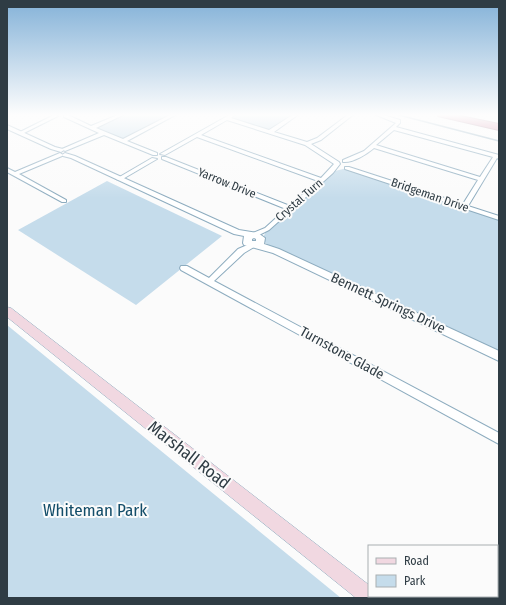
<svg xmlns="http://www.w3.org/2000/svg" width="506" height="605" font-family="'Fira Sans Condensed',sans-serif">
<rect width="100%" height="100%" fill="#fbfbfb"/>
<path fill="#c5dceb" d="M 123,114 L 175,114 L 123,141 L 91,128 Z
M 234,114 L 297,114 L 270,132 L 227,118 Z
M 347,168 L 499,218 L 499,356 L 276,251 L 262,240 L 267,229 L 331,172 Z
M 107,181 L 222,236 L 136,305 L 18,230 Z
M 7,325 L 341,598 L 7,598 Z"/>
<g fill="none" stroke-linecap="round" stroke-linejoin="round">
<path stroke="#8eaec1" stroke-width="1.5" d="M 395,114 L 499,141"/>
<defs>
<path id="minor" d="M 120,114 L 125,114 L 96,128 L 123,139 L 172,114 L 177,114 L 127,141 L 157,153 L 157,155 L 153,155 L 104,135 L 65,151 L 62,149 L 99,133 L 64,117 L 64,115 L 68,115 L 91,126 Z
M 231,114 L 236,114 L 231,118 L 269,130 L 294,114 L 299,114 L 274,132 L 307,142 L 317,138 L 349,114 L 354,114 L 321,140 L 311,144 L 339,162 L 340,164 L 333,173 L 269,230 L 255,237 L 253,237 L 253,233 L 265,228 L 286,209 L 162,159 L 162,157 L 166,157 L 290,206 L 318,181 L 197,137 L 165,155 L 160,154 ZM 227,120 L 305,145 L 334,164 L 321,178 L 201,135 Z
M 374,114 L 380,114 L 400,120 L 400,123 L 396,127 L 499,155 L 499,159 L 497,158 L 468,206 L 499,216 L 499,220 L 345,169 L 345,167 L 349,167 L 463,204 L 478,180 L 374,148 C 367,154 353,163 343,162 L 343,160 L 364,151 L 396,123 ZM 394,130 L 493,157 L 480,177 L 376,145 Z
M 54,115 L 58,116 L 22,134 L 18,133 Z
M 60,153 L 63,155 L 62,156 L 19,174 L 66,200 L 66,202 L 62,202 L 7,172 L 7,168 L 15,172 Z
M 152,158 L 157,159 L 121,180 L 116,179 Z
M 252,243 L 255,245 L 254,247 L 244,253 L 214,281 L 499,433 L 499,444 L 181,270 L 180,268 L 181,266 L 187,266 L 209,278 L 238,249 Z"/>
<path id="tertiary" d="M 7,125 L 55,147 L 63,149 L 64,150 L 61,152 L 51,149 L 7,129 Z
M 65,153 L 75,156 L 239,230 L 258,233 L 265,238 L 264,244 L 279,249 L 499,351 L 499,361 L 273,253 L 244,245 L 243,243 L 244,236 L 234,234 L 71,158 L 63,156 L 62,155 ZM 254,238 L 256,239 L 256,241 L 252,241 L 252,239 Z"/>
<path id="secondary" d="M 7,307 L 11,308 L 369,585 L 369,596 L 379,596 L 380,598 L 356,598 L 7,317 Z"/>
<path id="motorway" d="M 437,114 L 451,114 L 499,124 L 499,130 L 438,116 Z"/>
</defs>
<use href="#minor" stroke="#8dacbf" stroke-width="2"/>
<use href="#tertiary" stroke="#8dacbf" stroke-width="2"/>
<use href="#secondary" stroke="#8dacbf" stroke-width="1"/>
<use href="#motorway" stroke="#98667d" stroke-width="2"/>
<use href="#minor" fill="#fff" fill-rule="evenodd"/>
<use href="#tertiary" fill="#fff" fill-rule="evenodd"/>
<use href="#secondary" fill="#f1d8e1" fill-rule="evenodd"/>
<use href="#motorway" fill="#d07c9b" fill-rule="evenodd"/>
</g>
<linearGradient id="sky" x2="0" y2="1"><stop stop-color="#84b2d8"/><stop offset="0.58" stop-color="#fdfdfd"/><stop offset="1" stop-color="#fdfdfd" stop-opacity="0"/></linearGradient>
<rect width="506" height="198" fill="url(#sky)"/>
<g text-anchor="middle" dominant-baseline="central" stroke-width="4" stroke-linejoin="round" paint-order="stroke">
<g font-size="12" fill="#2f3c44" stroke="#fbfbfb">
<text transform="translate(227 183) rotate(22)">Yarrow Drive</text>
<text transform="translate(430 195) rotate(19)">Bridgeman Drive</text>
<text transform="translate(299 200) rotate(-41)">Crystal Turn</text>
</g>
<g font-size="14" fill="#2f3c44" stroke="#fbfbfb">
<text transform="translate(388 303) rotate(25)">Bennett Springs Drive</text>
<text transform="translate(342 353) rotate(29)">Turnstone Glade</text>
</g>
<g font-size="17" fill="#2f3c44" stroke="#fbfbfb">
<text transform="translate(189 455) rotate(38)">Marshall Road</text>
</g>
<g font-size="17" fill="#134d69" stroke="#fbfbfb">
<text x="95" y="510">Whiteman Park</text>
</g>
</g>
<rect width="506" height="605" fill="none" stroke="#2f3c44" stroke-width="16"/>
<rect x="368" y="545" width="130" height="52" fill="#fbfbfb" stroke="#a9afb2"/>
<rect x="376" y="558" width="20" height="6" fill="#f1d8e1" stroke="#a9afb2"/>
<text x="404" y="565" font-size="12" fill="#2f3c44">Road</text>
<rect x="376" y="575" width="20" height="12" fill="#c5dceb" stroke="#a9afb2"/>
<text x="404" y="585" font-size="12" fill="#2f3c44">Park</text>
</svg>
